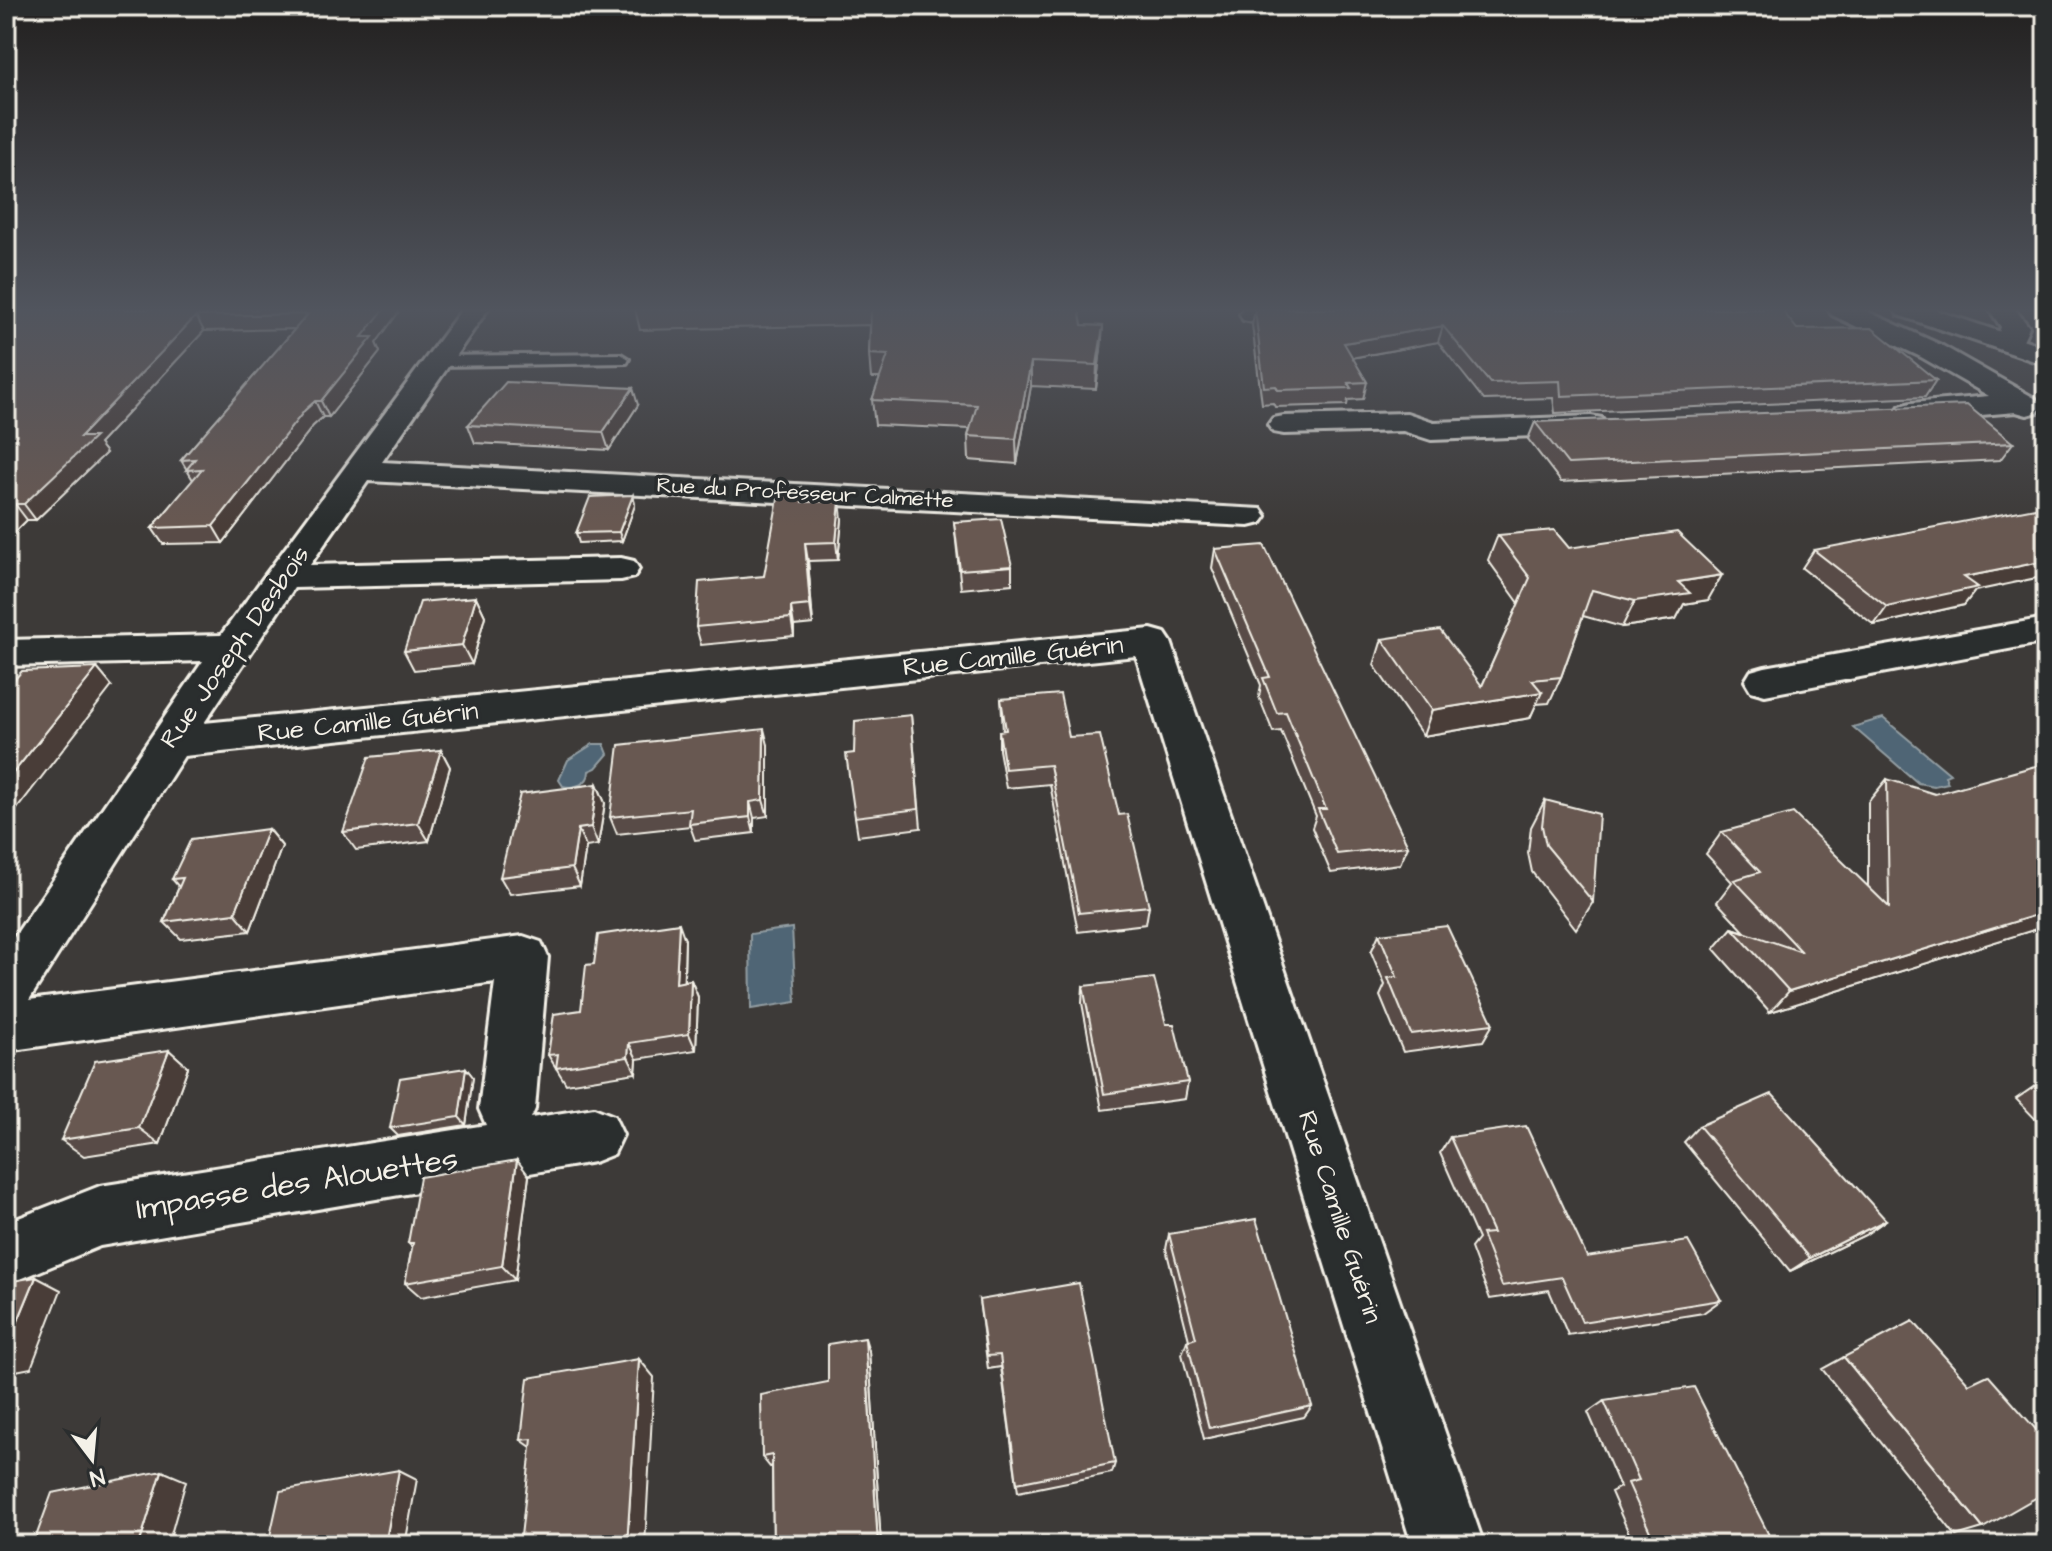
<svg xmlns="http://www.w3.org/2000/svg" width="2052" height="1551" font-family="'Architects Daughter',sans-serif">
<rect width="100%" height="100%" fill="#3d3a38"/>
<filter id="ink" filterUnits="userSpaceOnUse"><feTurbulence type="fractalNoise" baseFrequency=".0125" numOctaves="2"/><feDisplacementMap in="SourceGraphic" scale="16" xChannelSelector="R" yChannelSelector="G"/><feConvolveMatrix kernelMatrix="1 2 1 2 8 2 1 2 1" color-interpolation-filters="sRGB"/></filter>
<g filter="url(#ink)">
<path fill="#506574" stroke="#929da2" stroke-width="2" d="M 1883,718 L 1950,774 L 1945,776 L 1948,783 L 1934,786 L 1918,783 L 1853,727 Z
M 593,744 L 604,744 L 608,754 L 596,768 L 589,771 C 589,784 575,789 563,786 L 559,780 L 568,760 Z
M 792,928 L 796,1002 L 751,1009 L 750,934 Z"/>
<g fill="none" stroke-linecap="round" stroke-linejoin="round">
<defs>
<path id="lane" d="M 621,354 L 629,359 L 627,363 L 438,366 L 430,361 L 438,356 Z"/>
<path id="street" d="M 462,309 L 488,309 L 382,462 L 1261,509 L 1266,516 L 1261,523 L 1249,526 L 368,481 L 310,565 L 621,558 L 634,561 L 639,569 L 634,577 L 621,580 L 294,588 L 204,723 L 1151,629 L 1165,633 L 1171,642 L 1484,1545 L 1412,1545 L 1136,656 L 184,756 L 29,1000 L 523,936 L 541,942 L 548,957 L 535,1109 L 531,1118 L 594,1108 L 614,1116 L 623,1135 L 614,1154 L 594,1162 L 100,1246 L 6,1285 L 6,1223 L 100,1186 L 486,1125 L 479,1109 L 495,982 L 6,1051 L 6,949 L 203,661 L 6,666 L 6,640 L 221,635 Z
M 1243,309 L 1294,309 L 1290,315 L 1253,322 L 1243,320 L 1240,314 Z
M 1828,309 L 1862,309 L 1941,345 L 2038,400 L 2042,406 L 2038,412 L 2027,415 L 2016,412 L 1911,421 L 1900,418 L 1896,412 L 1900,406 L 1911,403 L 1989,396 L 1921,357 L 1832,315 Z
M 1989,309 L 2015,309 L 2029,327 L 2019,349 L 2009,351 L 1999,349 L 1995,343 L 2001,327 Z
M 1407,413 L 1434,422 L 1591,416 L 1602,418 L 1607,425 L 1602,432 L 1591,434 L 1431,440 L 1403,431 L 1284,434 L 1273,432 L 1268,425 L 1273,418 L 1284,416 Z
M 2046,618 L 2046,642 L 1765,695 L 1751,691 L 1745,681 L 1751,671 L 1765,667 Z"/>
<path id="secondary" d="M 1894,309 L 1932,309 L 2046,347 L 2046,365 L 1898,315 Z"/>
</defs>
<use href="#lane" stroke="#f4f1e8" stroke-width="6"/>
<use href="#street" stroke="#f4f1e8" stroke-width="6"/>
<use href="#secondary" stroke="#f4f1e8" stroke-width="6"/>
<path stroke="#f4f1e8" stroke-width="6" stroke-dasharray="7 7" stroke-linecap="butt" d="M 6,1086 L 14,1074"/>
<use href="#lane" fill="#2a2d2e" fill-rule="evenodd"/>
<use href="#street" fill="#2a2d2e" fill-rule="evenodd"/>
<use href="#secondary" fill="#2a2d2e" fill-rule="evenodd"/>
</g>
<path fill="#594c46" stroke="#f4f1e8" stroke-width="2" d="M 6,309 L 401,309 L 376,343 L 380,352 L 329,417 L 323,417 L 313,426 L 223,543 L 163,544 L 152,528 L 193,480 L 181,460 L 295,329 L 204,331 L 99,444 L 106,453 L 36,520 L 27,520 L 6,541 Z
M 635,309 L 1079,309 L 1082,325 L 1103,326 L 1101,349 L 1096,389 L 1031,386 L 1017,464 L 969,460 L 968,436 L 970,429 L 875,425 L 872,400 L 880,378 L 871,378 L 869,354 L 870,325 L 640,330 Z
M 1255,309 L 1797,329 L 1936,380 L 1925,397 L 1555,413 L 1553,398 L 1484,400 L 1438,342 L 1352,358 L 1367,382 L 1363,399 L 1348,400 L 1347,405 L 1275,407 L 1273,403 L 1262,404 L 1252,325 Z
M 638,405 L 609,450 L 475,443 L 468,425 Z
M 1535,422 L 2013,443 L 2000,460 L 1561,482 L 1528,439 Z
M 801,488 L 804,502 L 842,519 L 838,560 L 808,561 L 813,624 L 794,626 L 794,636 L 701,645 L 696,627 L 764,576 Z
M 633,495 L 635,505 L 622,541 L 579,543 L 576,533 Z
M 954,522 L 1012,566 L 1012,584 L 961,589 Z
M 1498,535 L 1569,548 L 1708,600 L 1684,604 L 1676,619 L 1622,627 L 1583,616 L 1561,677 L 1549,703 L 1536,704 L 1530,718 L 1423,736 L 1374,665 L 1382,639 L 1482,686 L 1519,603 L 1488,560 Z
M 1215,549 L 1408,846 L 1400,864 L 1331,873 L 1312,828 L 1316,816 L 1281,731 L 1273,732 L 1259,697 L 1261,685 L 1212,568 Z
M 1814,550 L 1975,591 L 1964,605 L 1874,625 L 1802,568 Z
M 476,597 L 485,616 L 472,664 L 414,670 L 404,651 Z
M 1001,699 L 1069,737 L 1119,815 L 1149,906 L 1146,924 L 1078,932 L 1050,784 L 1006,788 L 999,750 L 999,731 L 1003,731 Z
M 911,715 L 921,828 L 858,836 L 855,817 L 854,753 Z
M 768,745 L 768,816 L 754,818 L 754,833 L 695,840 L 690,826 L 617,834 L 610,817 Z
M 441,750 L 450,767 L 429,841 L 356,850 L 343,832 Z
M 1887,779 L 2046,926 L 1770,1012 L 1714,949 L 1732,928 L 1745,932 L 1717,902 L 1732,882 L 1706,854 L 1722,832 L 1868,886 L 1868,802 Z
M 597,784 L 605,803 L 598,845 L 586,847 L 580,886 L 510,894 L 500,877 Z
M 1545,800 L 1593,902 L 1576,929 L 1532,872 L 1528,853 L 1531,827 Z
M 268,829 L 282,846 L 250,931 L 181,939 L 164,922 L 179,887 L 172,879 Z
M 1379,934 L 1493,1024 L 1483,1041 L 1403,1052 L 1380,996 L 1385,985 L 1371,952 Z
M 685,940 L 684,981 L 691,980 L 698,997 L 696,1050 L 637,1059 L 636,1073 L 566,1084 L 548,1055 L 581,1010 Z
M 1083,986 L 1166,1024 L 1188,1082 L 1185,1099 L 1102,1110 L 1082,1003 Z
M 169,1050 L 188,1067 L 160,1144 L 84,1156 L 61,1140 Z
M 466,1068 L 473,1077 L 466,1125 L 398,1136 L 390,1128 Z
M 2046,1082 L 2046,1130 L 2016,1099 L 2035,1086 Z
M 1699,1126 L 1886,1220 L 1865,1235 L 1790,1271 L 1684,1142 Z
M 1450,1137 L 1587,1257 L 1721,1300 L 1703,1313 L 1568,1335 L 1549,1290 L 1490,1299 L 1471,1248 L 1478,1239 L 1440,1153 Z
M 529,1176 L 515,1280 L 421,1297 L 405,1283 L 412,1247 L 408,1243 Z
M 1169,1234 L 1312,1406 L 1304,1417 L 1204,1439 L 1182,1354 L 1187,1341 L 1189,1340 L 1166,1249 Z
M 979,1300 L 1115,1463 L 1112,1473 L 1018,1492 L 1001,1367 L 988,1369 Z
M 869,1351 L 881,1545 L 773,1545 L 772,1466 L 770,1467 L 762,1457 L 828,1382 Z
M 1844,1357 L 1983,1528 L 1956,1536 L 1822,1369 Z
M 654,1377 L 531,1447 L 521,1440 Z
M 1604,1401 L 1774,1545 L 1634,1545 L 1611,1492 L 1620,1487 L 1588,1412 Z"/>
<path fill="#493e39" stroke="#f4f1e8" stroke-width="2" d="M 384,309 L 401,309 L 376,343 L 380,352 L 329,417 L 321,401 L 362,337 Z
M 196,316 L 204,331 L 99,444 L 106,453 L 36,520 L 24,504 L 80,437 Z
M 1103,326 L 1101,349 L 1096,389 L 1097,365 Z
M 1443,326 L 1438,342 L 1340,360 L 1344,343 Z
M 1031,362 L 1031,386 L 1017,464 L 1016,439 Z
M 633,388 L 638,405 L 609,450 L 603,432 Z
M 315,401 L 323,417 L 313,426 L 223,543 L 213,526 L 305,410 Z
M 633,495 L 635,505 L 622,541 L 619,532 Z
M 840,501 L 842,519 L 838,560 L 836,542 Z
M 15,504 L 27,520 L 6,541 L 6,512 Z
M 805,543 L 808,561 L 813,624 L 810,605 Z
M 2046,561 L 2046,576 L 1975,591 L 1964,605 L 1874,625 L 1887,607 L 1964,577 Z
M 1722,575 L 1708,600 L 1684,604 L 1676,619 L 1622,627 L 1635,601 L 1678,582 Z
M 476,597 L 485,616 L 472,664 L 462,645 Z
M 791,607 L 794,626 L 794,636 L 791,618 Z
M 97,668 L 112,686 L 6,823 L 6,782 Z
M 1542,692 L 1530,718 L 1423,736 L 1432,710 Z
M 764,729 L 768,745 L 768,816 L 763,800 Z
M 441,750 L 450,767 L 429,841 L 418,823 Z
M 597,784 L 605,803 L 598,845 L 591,827 Z
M 750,802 L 754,818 L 754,833 L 750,817 Z
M 268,829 L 282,846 L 250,931 L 235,913 Z
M 578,829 L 586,847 L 580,886 L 572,868 Z
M 2046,912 L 2046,926 L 1770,1012 L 1789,991 Z
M 679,923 L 685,940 L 683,999 L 676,983 Z
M 691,980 L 698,997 L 696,1050 L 689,1034 Z
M 629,1043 L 637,1059 L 636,1073 L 628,1057 Z
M 169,1050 L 188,1067 L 160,1144 L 139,1128 Z
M 466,1068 L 473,1077 L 466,1125 L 459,1117 Z
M 517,1160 L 529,1176 L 515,1280 L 502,1266 Z
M 1886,1220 L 1865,1235 L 1790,1271 L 1810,1258 Z
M 36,1277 L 61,1290 L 31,1368 L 6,1373 L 6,1350 Z
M 865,1338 L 869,1351 L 881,1545 L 878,1545 Z
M 639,1359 L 654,1377 L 645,1545 L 627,1545 Z
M 399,1470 L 417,1479 L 405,1545 L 385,1545 Z
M 162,1471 L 186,1481 L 168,1545 L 139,1545 Z"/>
<path fill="#685851" stroke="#f4f1e8" stroke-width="2" d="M 6,309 L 384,309 L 362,337 L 373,337 L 321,401 L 315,401 L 305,410 L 213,526 L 152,528 L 202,469 L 186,470 L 195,459 L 181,460 L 308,314 L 196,316 L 80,437 L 95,437 L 24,504 L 15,504 L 6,512 Z
M 871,309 L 1079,309 L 1082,325 L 1103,326 L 1097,365 L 1031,362 L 1016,439 L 968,436 L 977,405 L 872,400 L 888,355 L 869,354 Z
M 1255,309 L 1781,309 L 1797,329 L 1872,328 L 1936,380 L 1561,396 L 1560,381 L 1490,383 L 1443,326 L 1344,343 L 1367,382 L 1348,383 L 1351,388 L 1278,390 L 1276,386 L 1264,387 Z
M 506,382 L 633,388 L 603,432 L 468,425 Z
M 1967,405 L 2013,443 L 1568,464 L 1535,422 Z
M 780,487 L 801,488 L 802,502 L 840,501 L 836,542 L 805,543 L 810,605 L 791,607 L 791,618 L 696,627 L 699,582 L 764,576 Z
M 633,495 L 619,532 L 576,533 L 590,497 Z
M 2046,506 L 2046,561 L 1964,577 L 1978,587 L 1887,607 L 1814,550 Z
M 1001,519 L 1012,566 L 960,570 L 954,522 Z
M 1554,530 L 1569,548 L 1677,532 L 1722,575 L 1678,582 L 1690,593 L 1635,601 L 1592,590 L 1561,677 L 1532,680 L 1542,692 L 1432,710 L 1382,639 L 1440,630 L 1482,686 L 1530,578 L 1498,535 Z
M 1264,545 L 1408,846 L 1337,854 L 1318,809 L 1326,809 L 1286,712 L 1277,713 L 1263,678 L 1270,677 L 1215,549 Z
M 476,597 L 462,645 L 404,651 L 420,602 Z
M 97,668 L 6,782 L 6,689 L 22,671 Z
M 1060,694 L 1069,737 L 1100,735 L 1119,815 L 1127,814 L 1149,906 L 1079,913 L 1050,765 L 1005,769 L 999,731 L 1006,730 L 1001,699 Z
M 911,715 L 919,809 L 855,817 L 846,754 L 854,753 L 855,721 Z
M 764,729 L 763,800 L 750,802 L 750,817 L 689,824 L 691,809 L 610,817 L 619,745 Z
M 441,750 L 418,823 L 343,832 L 369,757 Z
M 2046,763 L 2046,912 L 1789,991 L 1732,928 L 1802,952 L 1734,880 L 1760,872 L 1722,832 L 1793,813 L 1889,907 L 1887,779 L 1935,794 Z
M 597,784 L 591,827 L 578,829 L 572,868 L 500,877 L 520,794 Z
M 1545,800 L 1599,814 L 1593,902 L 1546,845 L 1542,826 Z
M 268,829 L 235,913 L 164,922 L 183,878 L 172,879 L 191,839 Z
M 679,923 L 676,983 L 691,980 L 689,1034 L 629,1043 L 628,1057 L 556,1068 L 558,1054 L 548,1055 L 554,1014 L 581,1010 L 586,965 L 594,964 L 598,935 Z
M 1447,926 L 1493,1024 L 1411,1034 L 1388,978 L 1397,977 L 1379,934 Z
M 1154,978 L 1166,1024 L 1174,1024 L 1188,1082 L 1104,1094 L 1083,986 Z
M 169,1050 L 139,1128 L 61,1140 L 95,1061 Z
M 466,1068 L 459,1117 L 390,1128 L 400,1078 Z
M 2046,1082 L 2046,1097 L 2035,1086 Z
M 1772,1094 L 1886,1220 L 1810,1258 L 1699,1126 Z
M 1526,1126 L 1587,1257 L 1688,1241 L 1721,1300 L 1582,1322 L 1562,1277 L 1502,1286 L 1482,1234 L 1493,1233 L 1450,1137 Z
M 517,1160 L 502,1266 L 405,1283 L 413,1243 L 408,1243 L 420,1177 Z
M 1256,1219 L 1312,1406 L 1209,1428 L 1187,1341 L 1196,1338 L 1169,1234 Z
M 36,1277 L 6,1350 L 6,1282 Z
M 1079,1283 L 1115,1463 L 1017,1483 L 1000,1355 L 987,1356 L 979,1300 Z
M 1913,1321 L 1969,1384 L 1988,1375 L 2046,1441 L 2046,1492 L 1983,1528 L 1844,1357 Z
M 865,1338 L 878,1545 L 773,1545 L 772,1455 L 762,1457 L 761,1395 L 828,1382 L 828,1344 Z
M 639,1359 L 627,1545 L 520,1545 L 532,1439 L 521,1440 L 528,1378 Z
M 1694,1387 L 1774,1545 L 1656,1545 L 1628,1483 L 1639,1480 L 1604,1401 Z
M 399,1470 L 385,1545 L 268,1545 L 280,1491 Z
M 162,1471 L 139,1545 L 33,1545 L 52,1493 Z"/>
</g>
<linearGradient id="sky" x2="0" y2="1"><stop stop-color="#22201f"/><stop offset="0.59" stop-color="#51555e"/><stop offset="1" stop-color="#51555e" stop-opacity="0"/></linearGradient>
<rect width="2052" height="526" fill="url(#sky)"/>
<g text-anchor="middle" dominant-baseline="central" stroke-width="7" stroke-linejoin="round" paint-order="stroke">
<g font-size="22" fill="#f4f1e8" stroke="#2a2d2e">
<text transform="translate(805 493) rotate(3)">Rue du Professeur Calmette</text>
</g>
<g font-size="26" fill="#f4f1e8" stroke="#2a2d2e">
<text transform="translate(235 647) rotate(-55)">Rue Joseph Desbois</text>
<text transform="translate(1013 656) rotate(-6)">Rue Camille Guérin</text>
<text transform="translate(368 722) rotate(-6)">Rue Camille Guérin</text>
<text transform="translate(1340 1217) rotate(72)">Rue Camille Guérin</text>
</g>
<g font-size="32" fill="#f4f1e8" stroke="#2a2d2e">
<text transform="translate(297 1184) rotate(-9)">Impasse des Alouettes</text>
</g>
</g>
<rect width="2052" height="1551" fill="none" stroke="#2a2d2e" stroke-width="32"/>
<rect x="16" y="16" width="2020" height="1519" fill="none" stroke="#f4f1e8" stroke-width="3" filter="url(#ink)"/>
<g transform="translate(92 1459) rotate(164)" stroke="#2a2d2e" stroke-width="6" paint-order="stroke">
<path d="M0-6L14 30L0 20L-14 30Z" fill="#f4f1e8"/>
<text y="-12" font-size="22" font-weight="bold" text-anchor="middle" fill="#f4f1e8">N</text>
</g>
</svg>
